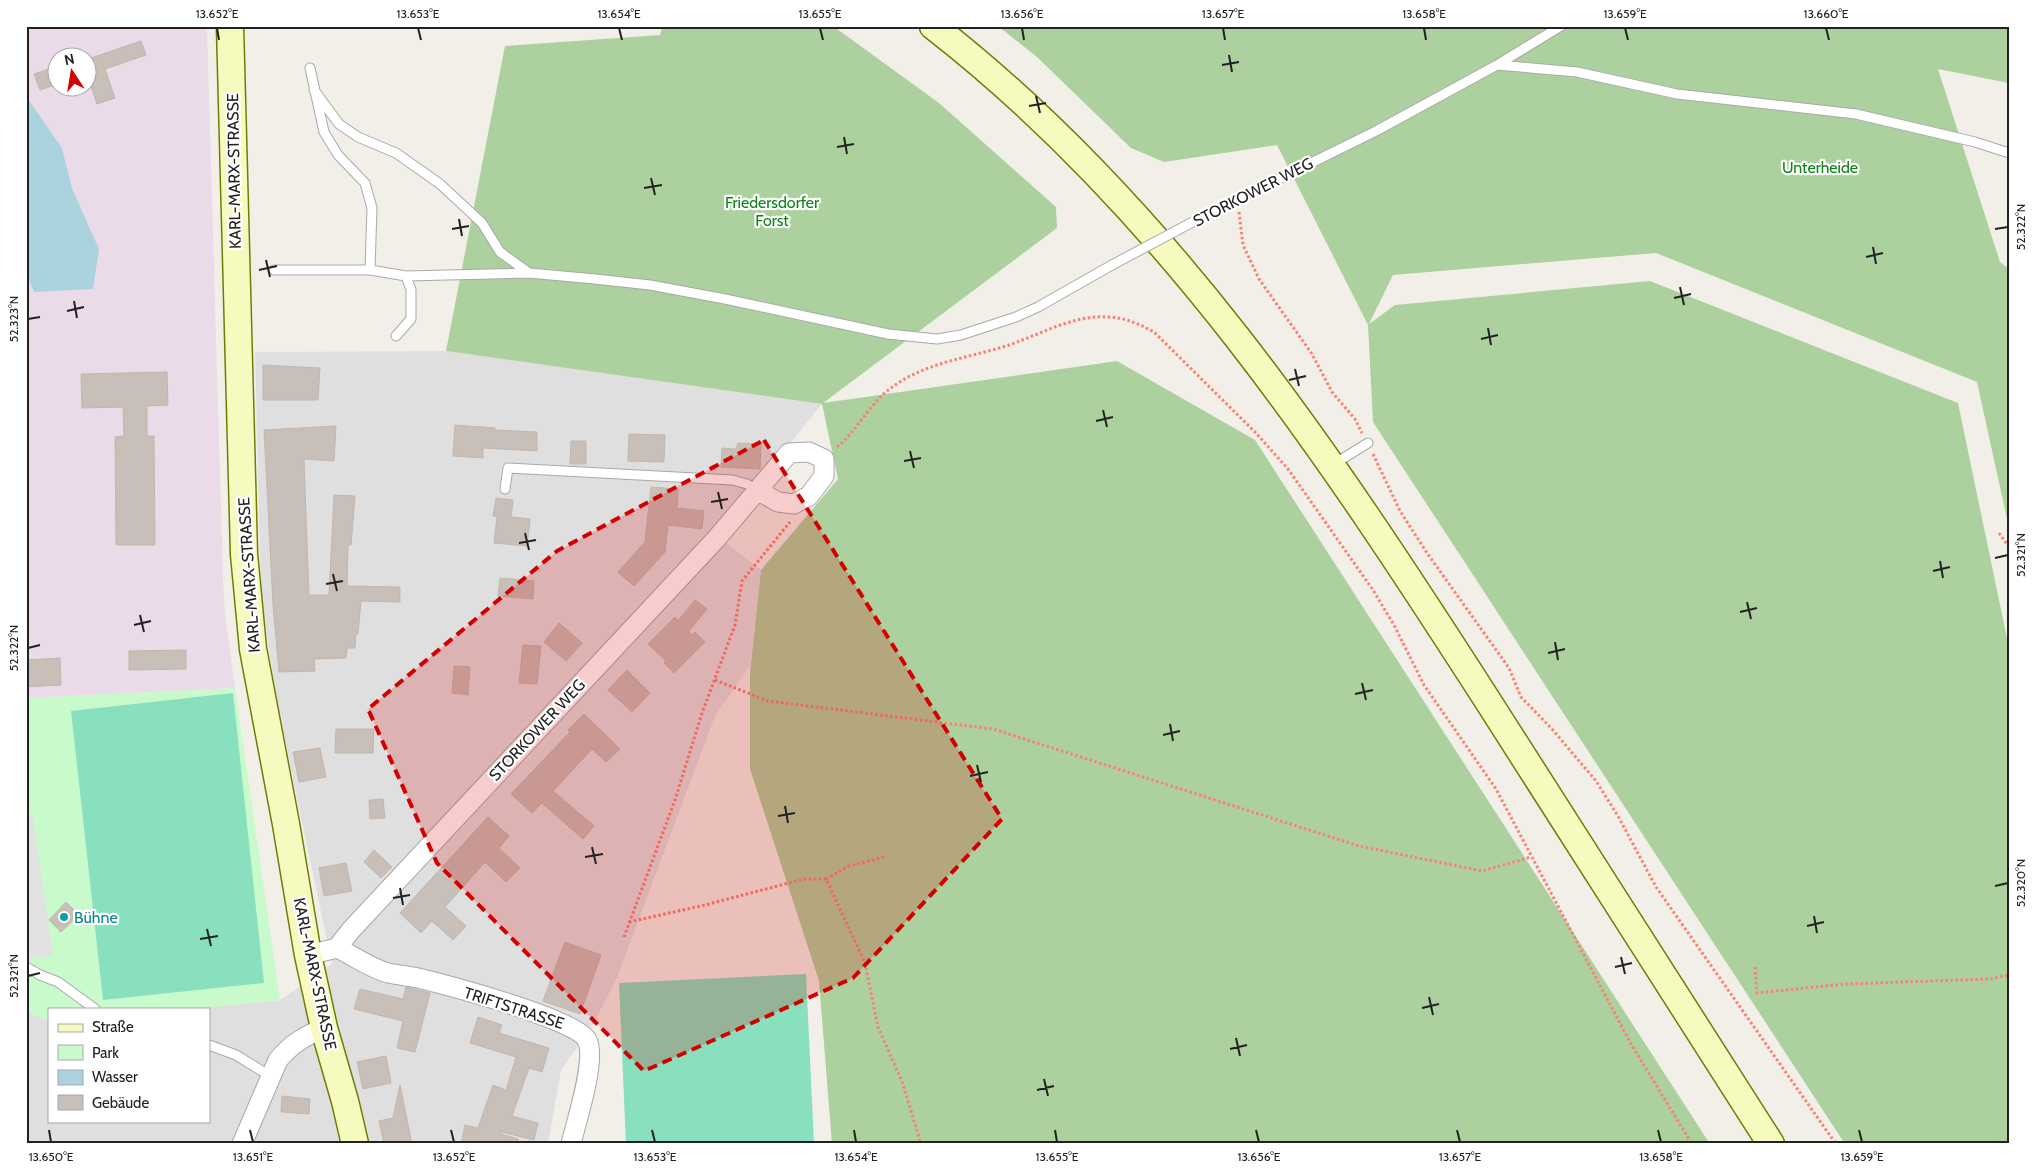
<svg xmlns="http://www.w3.org/2000/svg" width="2035" height="1170" font-family="Cabin,sans-serif">
<rect width="100%" height="100%" fill="#f2efe9"/>
<path fill="#e0dfdf" d="M 446,351 L 822,404 L 716,535 L 761,570 L 750,666 L 715,716 L 616,980 L 592,1026 L 561,1070 L 548,1144 L 26,1144 L 26,1012 L 49,1021 L 49,1121 L 209,1121 L 209,1009 L 194,1009 L 280,1000 L 332,964 L 295,789 L 274,683 L 261,595 L 255,352 Z"/>
<path fill="#ebdbe8" fill-rule="evenodd" d="M 26,26 L 207,26 L 223,578 L 225,615 L 235,688 L 26,698 L 26,273 L 34,292 L 99,249 L 72,188 L 62,148 L 26,96 ZM 58,58 L 88,58 L 88,88 L 58,88 Z"/>
<path fill="#add19e" d="M 662,26 L 833,26 L 939,103 L 1056,207 L 1057,228 L 823,403 L 1117,361 L 1255,440 L 1710,1144 L 832,1144 L 819,981 L 750,769 L 750,672 L 761,570 L 838,479 L 822,404 L 446,351 L 505,46 L 660,35 Z
M 998,26 L 2009,26 L 2009,83 L 1938,69 L 2000,262 L 2009,269 L 2009,528 L 1977,382 L 1656,253 L 1393,275 L 1369,324 L 1395,305 L 1650,281 L 1958,403 L 2009,648 L 2009,1144 L 1845,1144 L 1373,422 L 1368,325 L 1277,145 L 1164,162 L 1131,148 L 1037,57 Z"/>
<path fill="#c8facc" d="M 235,688 L 280,1000 L 194,1009 L 49,1009 L 49,1021 L 26,1012 L 26,698 Z"/>
<path fill="#88e0be" d="M 233,693 L 264,983 L 103,1000 L 71,711 Z
M 806,974 L 814,1144 L 626,1144 L 619,983 Z"/>
<path fill="#e2e2e2" d="M 32,812 L 53,955 L 28,959 L 26,946 L 26,813 Z"/>
<path fill="#aad3df" d="M 26,96 L 62,148 L 72,188 L 99,249 L 93,289 L 34,292 L 26,273 Z"/>
<path fill="#c7bfb8" stroke="#c4b6ab" d="M 141,41 L 146,55 L 105,69 L 115,98 L 97,104 L 88,77 L 88,59 Z
M 58,66 L 58,84 L 40,90 L 34,74 Z
M 263,365 L 320,368 L 318,400 L 263,400 Z
M 167,372 L 168,405 L 147,406 L 147,436 L 154,436 L 155,545 L 116,545 L 115,437 L 124,436 L 123,407 L 82,408 L 81,374 Z
M 455,425 L 495,428 L 495,430 L 537,432 L 537,451 L 483,448 L 483,458 L 453,456 Z
M 336,426 L 334,461 L 304,459 L 309,595 L 329,595 L 334,495 L 355,496 L 351,545 L 348,545 L 347,586 L 400,587 L 400,602 L 361,601 L 358,634 L 356,633 L 355,648 L 347,648 L 346,658 L 314,659 L 315,671 L 279,672 L 273,605 L 264,430 Z
M 629,434 L 665,435 L 664,462 L 628,461 Z
M 571,441 L 586,441 L 586,464 L 570,464 Z
M 738,443 L 761,444 L 760,469 L 721,467 L 722,448 L 736,449 Z
M 651,487 L 678,489 L 677,508 L 704,511 L 702,529 L 668,525 L 665,552 L 634,586 L 618,572 L 645,542 Z
M 496,498 L 513,500 L 511,517 L 530,519 L 527,546 L 494,543 L 497,517 L 493,516 Z
M 500,578 L 534,581 L 533,599 L 498,596 Z
M 695,600 L 707,609 L 689,631 L 692,635 L 695,632 L 705,642 L 674,673 L 664,663 L 666,661 L 648,644 L 675,617 L 678,621 Z
M 559,623 L 582,643 L 566,661 L 544,642 Z
M 523,645 L 541,646 L 537,684 L 519,683 Z
M 186,650 L 186,669 L 129,670 L 129,651 Z
M 60,658 L 61,685 L 26,687 L 26,660 Z
M 454,666 L 470,667 L 468,695 L 452,693 Z
M 627,670 L 650,693 L 632,712 L 608,690 Z
M 584,714 L 620,749 L 606,762 L 592,749 L 553,791 L 594,826 L 583,839 L 542,803 L 532,813 L 511,794 L 570,732 L 568,730 Z
M 336,729 L 374,729 L 373,753 L 335,753 Z
M 320,748 L 326,777 L 299,782 L 293,752 Z
M 383,799 L 385,818 L 370,819 L 369,800 Z
M 488,817 L 509,836 L 499,848 L 520,868 L 506,882 L 485,862 L 445,907 L 466,926 L 453,940 L 432,921 L 421,933 L 400,913 Z
M 374,850 L 392,867 L 381,878 L 364,862 Z
M 346,863 L 352,891 L 324,896 L 319,868 Z
M 66,902 L 79,915 L 61,932 L 49,920 Z
M 565,942 L 601,955 L 580,1014 L 543,1001 Z
M 406,987 L 430,993 L 415,1052 L 397,1048 L 403,1021 L 354,1009 L 360,989 L 403,999 Z
M 478,1017 L 502,1025 L 499,1033 L 549,1048 L 542,1072 L 529,1068 L 512,1116 L 538,1123 L 534,1140 L 502,1132 L 501,1134 L 518,1139 L 518,1144 L 461,1144 L 465,1125 L 478,1128 L 493,1085 L 506,1090 L 516,1057 L 470,1043 Z
M 386,1056 L 391,1083 L 363,1089 L 357,1062 Z
M 400,1085 L 412,1144 L 384,1144 L 379,1121 L 393,1118 Z
M 282,1096 L 310,1099 L 309,1114 L 281,1112 Z"/>
<g fill="none" stroke-linecap="round" stroke-linejoin="round">
<defs>
<path id="lane" d="M 1497,65 L 1577,72 L 1677,94 L 1856,114 L 1975,142 L 2009,153
M 310,68 L 324,132 L 338,155 L 365,183 L 372,208 L 370,270
M 314,90 L 339,124 L 358,137 L 396,153 L 440,184 L 482,223 L 500,252 L 529,273
M 1202,217 L 1376,131 L 1497,65 L 1561,26
M 274,270 L 370,270 L 406,276 L 529,273 L 595,279 L 650,285 L 725,299 L 888,334 L 937,339 L 961,335 L 1016,317 L 1038,307 L 1112,265
M 396,336 L 411,319 L 411,290 L 406,276
M 1334,464 L 1368,443
M 505,489 L 508,468 L 732,480 L 747,484 L 757,490
M 26,967 L 40,975 L 58,982 L 95,1009
M 209,1045 L 236,1055 L 270,1076"/>
<path id="street" d="M 337,948 C 354,956 370,968 388,973 C 398,975 408,976 418,978 C 447,985 576,1019 587,1040 C 597,1059 576,1122 571,1144
M 308,955 L 337,948 L 351,930 L 717,538 L 789,453 L 809,452 L 824,459 L 824,476 L 809,496 L 794,504 L 778,502 L 757,490
M 242,1144 L 278,1060 C 291,1044 305,1036 324,1028"/>
<path id="secondary" d="M 230,26 L 244,554 L 253,649 L 286,824 L 308,955 L 324,1028 L 345,1101 L 355,1144
M 933,26 C 1165,206 1329,454 1486,698 C 1581,847 1676,995 1771,1144"/>
</defs>
<use href="#lane" stroke="#a9a9a9" stroke-width="11"/>
<use href="#street" stroke="#a9a9a9" stroke-width="21"/>
<use href="#secondary" stroke="#707d05" stroke-width="29"/>
<path stroke="#fa8072" stroke-width="3" stroke-dasharray="2.5 2.5" stroke-linecap="butt" d="M 1239,212 L 1243,245 L 1259,279 L 1312,354 L 1332,392 L 1355,419 L 1362,433
M 837,447 C 858,430 869,404 891,388 C 927,361 971,358 1012,344 C 1043,333 1074,315 1107,317 C 1124,317 1139,324 1154,332 L 1255,432 L 1288,469 L 1373,590 L 1394,625 L 1424,685 L 1496,789 L 1631,1044 L 1692,1144
M 1373,454 L 1400,511 L 1427,553 L 1509,668 L 1521,697 L 1552,729 L 1596,781 L 1618,816 L 1656,887 L 1836,1144
M 1999,533 L 2009,547
M 715,680 L 768,701 L 993,729 L 1359,846 L 1482,871 L 1531,857
M 884,857 L 849,866 L 826,879 L 865,963 L 878,1027 L 903,1084 L 921,1144
M 629,922 L 705,905 L 804,879 L 826,879
M 624,937 L 675,800 L 702,713 L 735,625 L 742,581 L 790,522
M 1755,967 L 1757,993 L 1846,984 L 1989,979 L 2009,975"/>
<use href="#lane" stroke="#fff" stroke-width="9"/>
<use href="#street" stroke="#fff" stroke-width="19"/>
<use href="#secondary" stroke="#f7fabf" stroke-width="26"/>
<defs>
<path id="lane-bridge" d="M 1112,265 L 1202,217"/>
</defs>
<use href="#lane-bridge" stroke="#a9a9a9" stroke-width="11" stroke-linecap="butt"/>
<use href="#lane-bridge" stroke="#fff" stroke-width="9"/>
</g>
<path fill="#d40000" fill-opacity="0.2" stroke="#d40000" stroke-width="4" stroke-dasharray="10 6" stroke-linejoin="round" d="M 764,440 L 1002,819 L 853,978 L 644,1071 L 437,863 L 368,709 L 557,551 Z"/>
<path fill="none" stroke="#222" stroke-width="2" d="M 217,28 L 219,40M 418,28 L 421,40M 619,28 L 622,40M 820,28 L 823,40M 1022,28 L 1024,40M 1223,28 L 1225,40M 1424,28 L 1426,40M 1625,28 L 1628,40M 1826,28 L 1829,40M 1229,55 L 1232,72M 1222,65 L 1239,62M 1036,96 L 1040,113M 1029,106 L 1046,103M 844,137 L 847,154M 837,147 L 854,144M 651,178 L 655,195M 644,188 L 662,185M 459,219 L 462,236M 452,229 L 469,226M 1995,229 L 2008,227M 1873,247 L 1876,264M 1866,257 L 1883,253M 266,260 L 270,277M 259,270 L 277,266M 1680,287 L 1684,305M 1674,298 L 1691,294M 74,301 L 77,318M 67,311 L 84,307M 28,319 L 40,317M 1488,328 L 1491,345M 1481,339 L 1498,335M 1295,369 L 1299,386M 1289,380 L 1306,376M 1103,410 L 1107,427M 1096,421 L 1113,417M 910,451 L 914,468M 904,461 L 921,458M 718,492 L 722,509M 711,502 L 728,499M 525,533 L 529,550M 519,543 L 536,540M 1995,558 L 2008,555M 1940,561 L 1943,578M 1933,571 L 1950,567M 333,574 L 337,591M 326,584 L 343,581M 1747,602 L 1751,619M 1740,612 L 1757,608M 140,615 L 144,632M 134,625 L 151,621M 1555,642 L 1558,660M 28,648 L 40,645M 1548,653 L 1565,649M 1362,683 L 1366,700M 1355,694 L 1373,690M 1170,724 L 1173,741M 1163,735 L 1180,731M 977,765 L 981,782M 970,776 L 988,772M 785,806 L 788,823M 778,816 L 795,813M 592,847 L 596,864M 585,857 L 603,854M 1995,886 L 2008,883M 400,888 L 403,905M 393,898 L 410,895M 1814,916 L 1817,933M 1807,926 L 1824,922M 207,929 L 211,946M 200,939 L 218,936M 1621,957 L 1625,974M 1615,967 L 1632,963M 28,976 L 40,973M 1429,997 L 1433,1015M 1422,1008 L 1439,1004M 1236,1038 L 1240,1056M 1230,1049 L 1247,1045M 1044,1079 L 1048,1096M 1037,1090 L 1054,1086M 49,1130 L 51,1142M 250,1130 L 253,1142M 451,1130 L 454,1142M 652,1130 L 655,1142M 854,1130 L 856,1142M 1055,1130 L 1057,1142M 1256,1130 L 1259,1142M 1457,1130 L 1460,1142M 1658,1130 L 1661,1142M 1859,1130 L 1862,1142"/>
<circle fill="#0f9aa8" stroke="#fff" stroke-width="2" cx="64" cy="917" r="5"/>
<g text-anchor="middle" dominant-baseline="central" stroke-width="4.5" stroke-linejoin="round" paint-order="stroke">
<g font-size="16" fill="#0c8416" stroke="#fff">
<text x="1820" y="167">Unterheide</text>
<text x="772" y="202">Friedersdorfer<tspan x="772" dy="18">Forst</tspan></text>
</g>
<g font-size="16" fill="#222" stroke="#fff">
<text transform="translate(234 171) rotate(-91)">KARL-MARX-STRASSE</text>
<text transform="translate(1253 192) rotate(-27)">STORKOWER WEG</text>
<text transform="translate(249 575) rotate(-94)">KARL-MARX-STRASSE</text>
<text transform="translate(537 730) rotate(-47)">STORKOWER WEG</text>
<text transform="translate(315 974) rotate(78)">KARL-MARX-STRASSE</text>
<text transform="translate(514 1008) rotate(18)">TRIFTSTRASSE</text>
</g>
<g font-size="16" fill="#0d838f" stroke="#fff" text-anchor="start">
<text x="74" y="917">Bühne</text>
</g>
</g>
<rect width="2035" height="1170" fill="none" stroke="#ffffff" stroke-width="55"/>
<rect x="48" y="1008" width="162" height="115" fill="#ffffff" stroke="#a7a7a7"/>
<rect x="58" y="1024" width="25" height="8" fill="#f7fabf" stroke="#a7a7a7"/>
<text x="92" y="1032" font-size="15" fill="#222222">Straße</text>
<rect x="58" y="1045" width="25" height="15" fill="#c8facc" stroke="#a7a7a7"/>
<text x="92" y="1058" font-size="15" fill="#222222">Park</text>
<rect x="58" y="1070" width="25" height="15" fill="#aad3df" stroke="#a7a7a7"/>
<text x="92" y="1082" font-size="15" fill="#222222">Wasser</text>
<rect x="58" y="1095" width="25" height="15" fill="#c7bfb8" stroke="#a7a7a7"/>
<text x="92" y="1108" font-size="15" fill="#222222">Gebäude</text>
<g transform="translate(72 72) rotate(348)"><circle r="24" fill="#ffffff" stroke="#a7a7a7"/>
<path d="M0-4L9 19L0 12L-9 19Z" fill="#d40000"/>
<text y="-8" font-size="14" font-weight="bold" text-anchor="middle" fill="#222222">N</text>
</g>
<rect x="28" y="28" width="1980" height="1114" fill="none" stroke="#222" stroke-width="2"/>
<g font-size="12" text-anchor="middle" fill="#222">
<text x="217" y="18">13.652°E</text>
<text x="418" y="18">13.653°E</text>
<text x="619" y="18">13.654°E</text>
<text x="820" y="18">13.655°E</text>
<text x="1022" y="18">13.656°E</text>
<text x="1223" y="18">13.657°E</text>
<text x="1424" y="18">13.658°E</text>
<text x="1625" y="18">13.659°E</text>
<text x="1826" y="18">13.660°E</text>
<text transform="translate(2021 227) rotate(-90)" y="4">52.322°N</text>
<text transform="translate(14 319) rotate(-90)" y="4">52.323°N</text>
<text transform="translate(2021 555) rotate(-90)" y="4">52.321°N</text>
<text transform="translate(14 648) rotate(-90)" y="4">52.322°N</text>
<text transform="translate(2021 883) rotate(-90)" y="4">52.320°N</text>
<text transform="translate(14 976) rotate(-90)" y="4">52.321°N</text>
<text x="51" y="1161">13.650°E</text>
<text x="253" y="1161">13.651°E</text>
<text x="454" y="1161">13.652°E</text>
<text x="655" y="1161">13.653°E</text>
<text x="856" y="1161">13.654°E</text>
<text x="1057" y="1161">13.655°E</text>
<text x="1259" y="1161">13.656°E</text>
<text x="1460" y="1161">13.657°E</text>
<text x="1661" y="1161">13.658°E</text>
<text x="1862" y="1161">13.659°E</text>
</g>
</svg>
